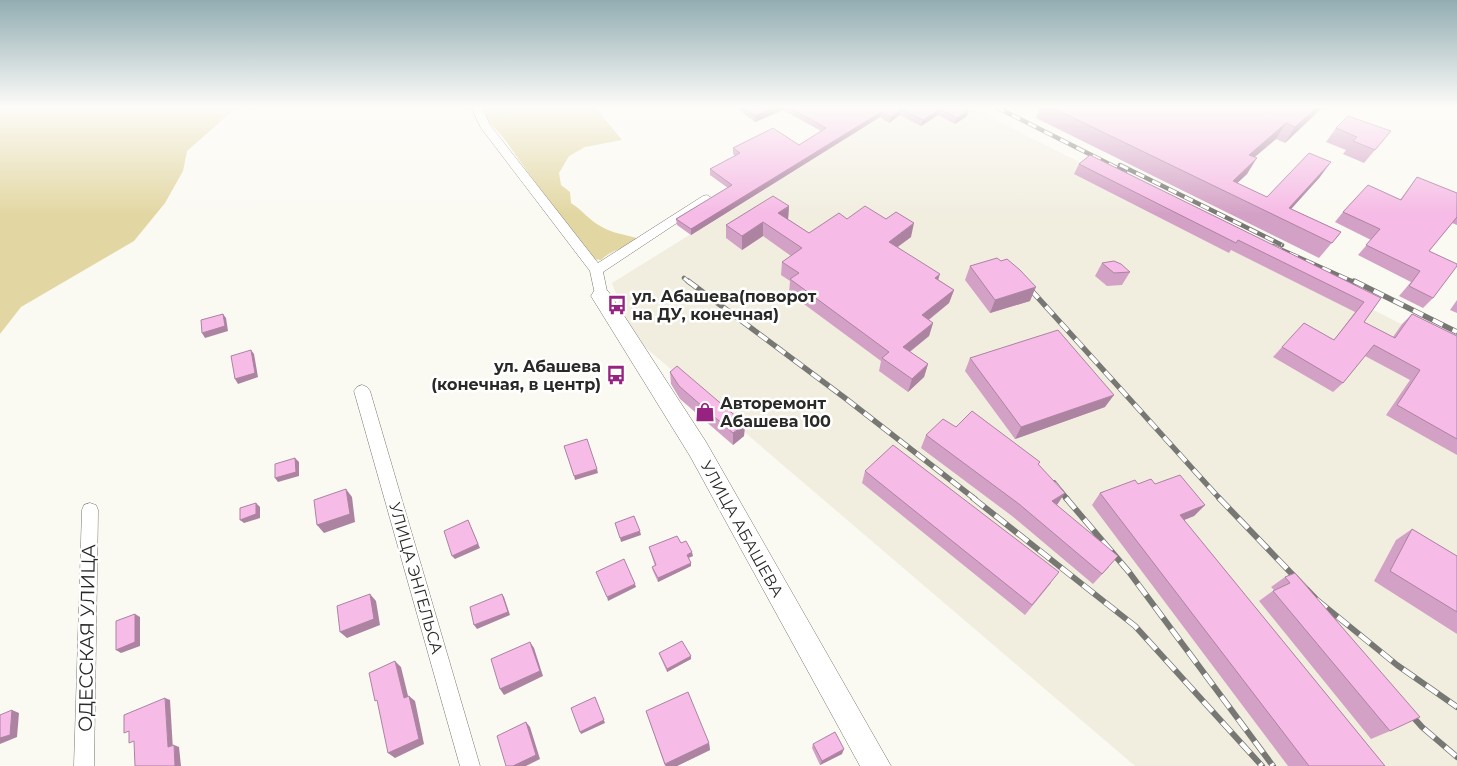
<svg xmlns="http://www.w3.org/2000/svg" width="1457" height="766" font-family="Montserrat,sans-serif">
<rect width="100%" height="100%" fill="#faf9f2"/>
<path fill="#f1eee0" d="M 896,107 L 970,107 L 1457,352 L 1457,766 L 1135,766 L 632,336 L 612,283 Z"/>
<path fill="#e2d7a3" d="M 0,107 L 237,107 L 187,151 L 183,171 L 165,203 L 134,241 L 21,307 L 0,334 Z
M 482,107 L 595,107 L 622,140 L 585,147 L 569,156 L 559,173 L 561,185 L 570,192 L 571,203 C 582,210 590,221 602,227 C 611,233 628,235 639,239 C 627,248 612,249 601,260 L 593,259 L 555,211 L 503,137 L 488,121 Z"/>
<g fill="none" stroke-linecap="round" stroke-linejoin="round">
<defs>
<path id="street" d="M 471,107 L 482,107 L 490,125 L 598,263 L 703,196 L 707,195 L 713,199 L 603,272 L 608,296 L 606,299 L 596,299 L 590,271 L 481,128 Z
M 362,385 L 367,387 L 370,391 L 480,766 L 460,766 L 354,391 L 357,387 Z
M 90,503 L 96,505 L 98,510 L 94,766 L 74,766 L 82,510 L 84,505 Z"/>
<path id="secondary" d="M 601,289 L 608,291 L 706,442 L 891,766 L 860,766 L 690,456 L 591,296 L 594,291 Z"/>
</defs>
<use href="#street" stroke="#777670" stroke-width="1"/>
<use href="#secondary" stroke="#777670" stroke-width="1"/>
<use href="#street" fill="#fff" fill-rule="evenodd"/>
<use href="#secondary" fill="#fff" fill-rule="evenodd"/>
<defs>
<path id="rail-far2" d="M 996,107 L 1125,172
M 1120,165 L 1282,245
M 1273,246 L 1356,283
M 684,278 L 690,283"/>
<path id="rail-far1" d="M 688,281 L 845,398 L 975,499
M 1354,281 L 1457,332
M 1031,290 L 1220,499
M 1054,483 L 1067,499"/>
<path id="rail" d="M 973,498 L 1135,626 L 1262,766
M 1066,498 L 1129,572 L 1273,766
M 1219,498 L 1317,600 L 1397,665 L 1457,707
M 1405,708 L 1422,727 L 1457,757"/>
</defs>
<use href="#rail-far2" stroke="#777773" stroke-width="4.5"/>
<use href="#rail-far1" stroke="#777773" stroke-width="5.5"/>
<use href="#rail" stroke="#777773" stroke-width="6"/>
<use href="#rail-far2" stroke="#fff" stroke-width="3" stroke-dasharray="9" stroke-linecap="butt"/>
<use href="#rail-far1" stroke="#fff" stroke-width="4" stroke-dasharray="11" stroke-linecap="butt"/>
<use href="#rail" stroke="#fff" stroke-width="4.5" stroke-dasharray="14" stroke-linecap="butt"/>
</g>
<path fill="#d4a1c6" d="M 735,107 L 962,107 L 968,111 L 967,116 L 955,124 L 938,115 L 921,126 L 900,115 L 889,123 L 880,117 L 691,235 L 677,225 L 676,219 L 728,188 L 710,175 L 710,169 L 735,156 L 733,154 L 733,148 L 799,145 L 821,131 L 783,110 L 755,122 Z
M 1040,107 L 1323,107 L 1285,143 L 1276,139 L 1255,157 L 1247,174 L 1237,183 L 1267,197 L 1320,177 L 1291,209 L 1341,232 L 1319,258 L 1036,118 Z
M 1336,128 L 1391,131 L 1364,163 L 1343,154 L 1346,150 L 1326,142 Z
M 1079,164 L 1381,298 L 1364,322 L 1393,337 L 1402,324 L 1412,314 L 1457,336 L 1457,455 L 1386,415 L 1410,380 L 1365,356 L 1343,383 L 1333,392 L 1273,357 L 1282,347 L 1334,340 L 1355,312 L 1231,250 L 1229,253 L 1074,174 Z
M 1417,177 L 1457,193 L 1457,225 L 1452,223 L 1429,251 L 1433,298 L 1423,308 L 1399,296 L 1411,282 L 1358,255 L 1371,240 L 1335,222 L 1343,212 L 1400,200 Z
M 789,206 L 788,219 L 809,233 L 847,219 L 911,237 L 898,247 L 939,280 L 954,290 L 949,303 L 929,320 L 933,323 L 929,336 L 910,352 L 928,364 L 924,377 L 908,392 L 879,371 L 881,361 L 789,293 L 790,281 L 781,275 L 782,262 L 791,256 L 763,236 L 742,250 L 726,238 L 726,225 Z
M 1102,263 L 1130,272 L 1122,285 L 1107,286 L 1095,276 Z
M 970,266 L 1030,301 L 990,313 L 965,280 Z
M 1457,300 L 1457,313 L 1450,310 Z
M 970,358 L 1105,407 L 1015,439 L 965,371 Z
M 670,372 L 745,424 L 744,436 L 733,445 L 680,399 L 671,384 Z
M 956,427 L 1040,462 L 1038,465 L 1057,505 L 1109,567 L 1093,584 L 1012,516 L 921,448 L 926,435 Z
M 865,471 L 1051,583 L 1025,615 L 862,483 Z
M 1138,484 L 1155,484 L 1205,505 L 1194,516 L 1184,520 L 1385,766 L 1288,766 L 1092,505 L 1100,493 Z
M 1412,529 L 1457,556 L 1457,634 L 1374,581 L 1396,540 Z
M 681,543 L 693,556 L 689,558 L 691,563 L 691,566 L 658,582 L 653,571 L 652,567 L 655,566 L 649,547 Z
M 1295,573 L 1390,731 L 1371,739 L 1259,601 L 1274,590 L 1271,587 L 1285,577 Z
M 659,653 L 691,659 L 667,672 L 660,656 Z
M 646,711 L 709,743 L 710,750 L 677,766 L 665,766 Z
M 813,744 L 842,754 L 820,765 L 812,748 Z"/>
<path fill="#ac83a1" d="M 776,107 L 783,107 L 783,110 L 755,122 L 755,116 Z
M 1317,107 L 1323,107 L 1285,143 L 1295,127 Z
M 902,109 L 900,115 L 889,123 L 891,117 Z
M 940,109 L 938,115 L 921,126 L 923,120 Z
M 968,111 L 967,116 L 955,124 L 957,118 Z
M 881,112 L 880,117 L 691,235 L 691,229 Z
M 1286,123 L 1276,139 L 1239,170 L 1249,155 Z
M 1257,158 L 1247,174 L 1228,192 L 1233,181 Z
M 1331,162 L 1320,177 L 1282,219 L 1289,208 Z
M 789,206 L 788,220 L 778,213 Z
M 763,222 L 763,236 L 742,250 L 742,236 Z
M 914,223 L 911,237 L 886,255 L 889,242 Z
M 940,274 L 936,287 L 935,278 Z
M 1036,287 L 1030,301 L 990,313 L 995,300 Z
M 954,290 L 949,303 L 918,328 L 922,315 Z
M 223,314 L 226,318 L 228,331 L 205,338 L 202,333 Z
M 933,323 L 929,336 L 899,360 L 903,347 Z
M 251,350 L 254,354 L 258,377 L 238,384 L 235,379 Z
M 928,364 L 924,377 L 908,392 L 912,379 Z
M 1114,395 L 1105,407 L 1015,439 L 1021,427 Z
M 745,424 L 744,436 L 733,445 L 733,433 Z
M 295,458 L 299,462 L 299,476 L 278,482 L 275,478 Z
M 597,469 L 598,473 L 575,480 L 574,476 Z
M 346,489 L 352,497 L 355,522 L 324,533 L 317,525 Z
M 1065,493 L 1057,505 L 1044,512 L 1052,501 Z
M 256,503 L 260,507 L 260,518 L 244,523 L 240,520 Z
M 1205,505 L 1194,516 L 1169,526 L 1180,515 Z
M 468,520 L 480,548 L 455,559 L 452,556 Z
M 640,531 L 641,535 L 621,542 L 620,538 Z
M 692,552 L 693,556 L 687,558 L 687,555 Z
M 691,563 L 691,566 L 658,582 L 658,578 Z
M 635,584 L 636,587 L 608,601 L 607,597 Z
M 370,594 L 376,601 L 380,625 L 347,638 L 340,632 Z
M 502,594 L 504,597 L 510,615 L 477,629 L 474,625 Z
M 135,614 L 140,617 L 140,646 L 121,653 L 116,650 Z
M 530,642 L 534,648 L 543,676 L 504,695 L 500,689 Z
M 691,656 L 691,659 L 667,672 L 667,669 Z
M 395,661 L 401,667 L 410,704 L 404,698 Z
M 409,696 L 415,701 L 424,744 L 395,758 L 388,753 Z
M 595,697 L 605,723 L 581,734 L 580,732 Z
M 165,698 L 170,700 L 173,750 L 168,747 Z
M 12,710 L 19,713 L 17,737 L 0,744 L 0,738 Z
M 526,722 L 530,727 L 540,759 L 526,766 L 513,766 Z
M 709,743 L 710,750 L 677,766 L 666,766 L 665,764 Z
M 174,745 L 179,747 L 181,766 L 175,766 Z
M 844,749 L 842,754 L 820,765 L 822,761 Z"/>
<path fill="#f6bbe6" stroke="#ac83a1" d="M 743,107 L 776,107 L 755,116 Z
M 789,107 L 962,107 L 968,111 L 957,118 L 940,109 L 923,120 L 902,109 L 891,117 L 881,112 L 691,229 L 676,219 L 732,185 L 710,169 L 740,153 L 733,148 L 773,128 L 799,145 L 826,128 Z
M 1051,107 L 1317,107 L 1295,127 L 1286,123 L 1249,155 L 1257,158 L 1233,181 L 1267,197 L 1309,153 L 1331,162 L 1289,208 L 1341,232 L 1332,243 Z
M 1348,116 L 1391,131 L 1375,150 L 1353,141 L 1357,137 L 1336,128 Z
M 1090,155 L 1381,298 L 1364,322 L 1395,338 L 1412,314 L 1457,336 L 1457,439 L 1397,405 L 1420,370 L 1374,345 L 1343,383 L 1282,347 L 1304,323 L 1334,340 L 1364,302 L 1238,240 L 1236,243 L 1079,164 Z
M 1417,177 L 1457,193 L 1457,217 L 1429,251 L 1457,264 L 1457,266 L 1433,298 L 1409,286 L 1420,271 L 1366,245 L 1380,229 L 1343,212 L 1368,185 L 1401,200 Z
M 773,196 L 789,206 L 778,213 L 809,233 L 839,213 L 847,219 L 865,206 L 886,219 L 896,212 L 914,223 L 889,242 L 940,274 L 935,278 L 954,290 L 922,315 L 933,323 L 903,347 L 928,364 L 912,379 L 882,358 L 889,352 L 790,279 L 799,273 L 782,262 L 802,248 L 763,222 L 742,236 L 726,225 Z
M 997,258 L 1001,261 L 1007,259 L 1020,270 L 1036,287 L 995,300 L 970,266 Z
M 1114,261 L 1121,264 L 1130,272 L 1114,273 L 1102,263 Z
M 223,314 L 225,326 L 202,333 L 201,320 Z
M 1058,330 L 1114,395 L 1021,427 L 970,358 Z
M 251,350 L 255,373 L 235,379 L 231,356 Z
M 677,366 L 745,424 L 733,433 L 679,386 L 670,372 Z
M 972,411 L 1040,462 L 1038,464 L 1065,493 L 1052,501 L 1118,556 L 1102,574 L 1019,504 L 926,435 L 943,419 L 956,427 Z
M 587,439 L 597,469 L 574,476 L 564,446 Z
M 893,445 L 1059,572 L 1032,605 L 865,471 Z
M 295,458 L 296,472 L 275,478 L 275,464 Z
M 1180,475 L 1205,505 L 1180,515 L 1385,766 L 1309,766 L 1100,493 L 1135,480 L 1138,484 L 1151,479 L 1155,484 Z
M 346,489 L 350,514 L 317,525 L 314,500 Z
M 256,503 L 256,514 L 240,520 L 240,508 Z
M 634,516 L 640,531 L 620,538 L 615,523 Z
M 468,520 L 478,544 L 452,556 L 444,531 Z
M 1412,529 L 1457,556 L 1457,612 L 1390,571 Z
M 677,536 L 681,543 L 686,541 L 692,552 L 687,555 L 691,563 L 658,578 L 652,567 L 656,565 L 649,547 Z
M 624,559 L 635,584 L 607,597 L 596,572 Z
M 1295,573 L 1420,717 L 1390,731 L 1273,591 L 1290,583 L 1285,577 Z
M 370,594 L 374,619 L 340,632 L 337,606 Z
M 502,594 L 508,612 L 474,625 L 470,607 Z
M 135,614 L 135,642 L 116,650 L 116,621 Z
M 682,641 L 691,656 L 667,669 L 659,653 Z
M 530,642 L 540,671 L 500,689 L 491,659 Z
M 395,661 L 404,698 L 409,696 L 419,739 L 388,753 L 377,700 L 375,701 L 369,673 Z
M 688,692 L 709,743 L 665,764 L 646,711 Z
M 595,697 L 604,720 L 580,732 L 571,708 Z
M 165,698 L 168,747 L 174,745 L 175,766 L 135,766 L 134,741 L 129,743 L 129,731 L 124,733 L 124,715 Z
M 12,710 L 10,735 L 0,738 L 0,715 Z
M 526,722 L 536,755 L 513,766 L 506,766 L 497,736 Z
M 835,732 L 844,749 L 822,761 L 813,744 Z"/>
<linearGradient id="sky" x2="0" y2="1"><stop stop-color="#92adb2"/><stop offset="0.5" stop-color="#fdfcf9"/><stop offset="1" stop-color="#fdfcf9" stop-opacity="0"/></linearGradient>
<rect width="1457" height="214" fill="url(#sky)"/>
<defs>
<symbol id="bus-bare" viewBox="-9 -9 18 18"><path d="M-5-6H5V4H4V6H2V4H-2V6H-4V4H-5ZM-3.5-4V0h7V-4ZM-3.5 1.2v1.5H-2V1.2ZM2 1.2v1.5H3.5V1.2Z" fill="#962382" stroke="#fff" stroke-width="2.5" paint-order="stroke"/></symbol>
<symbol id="shop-bare" viewBox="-9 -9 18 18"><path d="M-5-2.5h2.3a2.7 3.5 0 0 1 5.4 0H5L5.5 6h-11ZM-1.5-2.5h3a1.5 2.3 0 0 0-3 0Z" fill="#962382" stroke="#fff" stroke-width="2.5" paint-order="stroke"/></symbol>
</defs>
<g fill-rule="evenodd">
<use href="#bus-bare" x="603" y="291" width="28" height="28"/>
<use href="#bus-bare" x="602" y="361" width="28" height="28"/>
<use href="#shop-bare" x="691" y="398" width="28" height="28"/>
</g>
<g text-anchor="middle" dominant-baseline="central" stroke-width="5" stroke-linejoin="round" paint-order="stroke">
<g font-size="16" font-weight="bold" fill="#292927" stroke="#fff" text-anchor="start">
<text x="632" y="296">ул. Абашева(поворот<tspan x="632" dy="18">на ДУ, конечная)</tspan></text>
<text x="601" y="366" text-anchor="end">ул. Абашева<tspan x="601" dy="18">(конечная, в центр)</tspan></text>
<text x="720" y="403">Авторемонт<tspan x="720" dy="18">Абашева 100</tspan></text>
</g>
<g font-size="16" fill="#292927" stroke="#fff">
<text transform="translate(742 529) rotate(61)">УЛИЦА АБАШЕВА</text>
<text transform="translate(416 578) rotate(74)">УЛИЦА ЭНГЕЛЬСА</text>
</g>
<g font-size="19" fill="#292927" stroke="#fff">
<text transform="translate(87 638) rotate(-89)">ОДЕССКАЯ УЛИЦА</text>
</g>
</g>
</svg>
